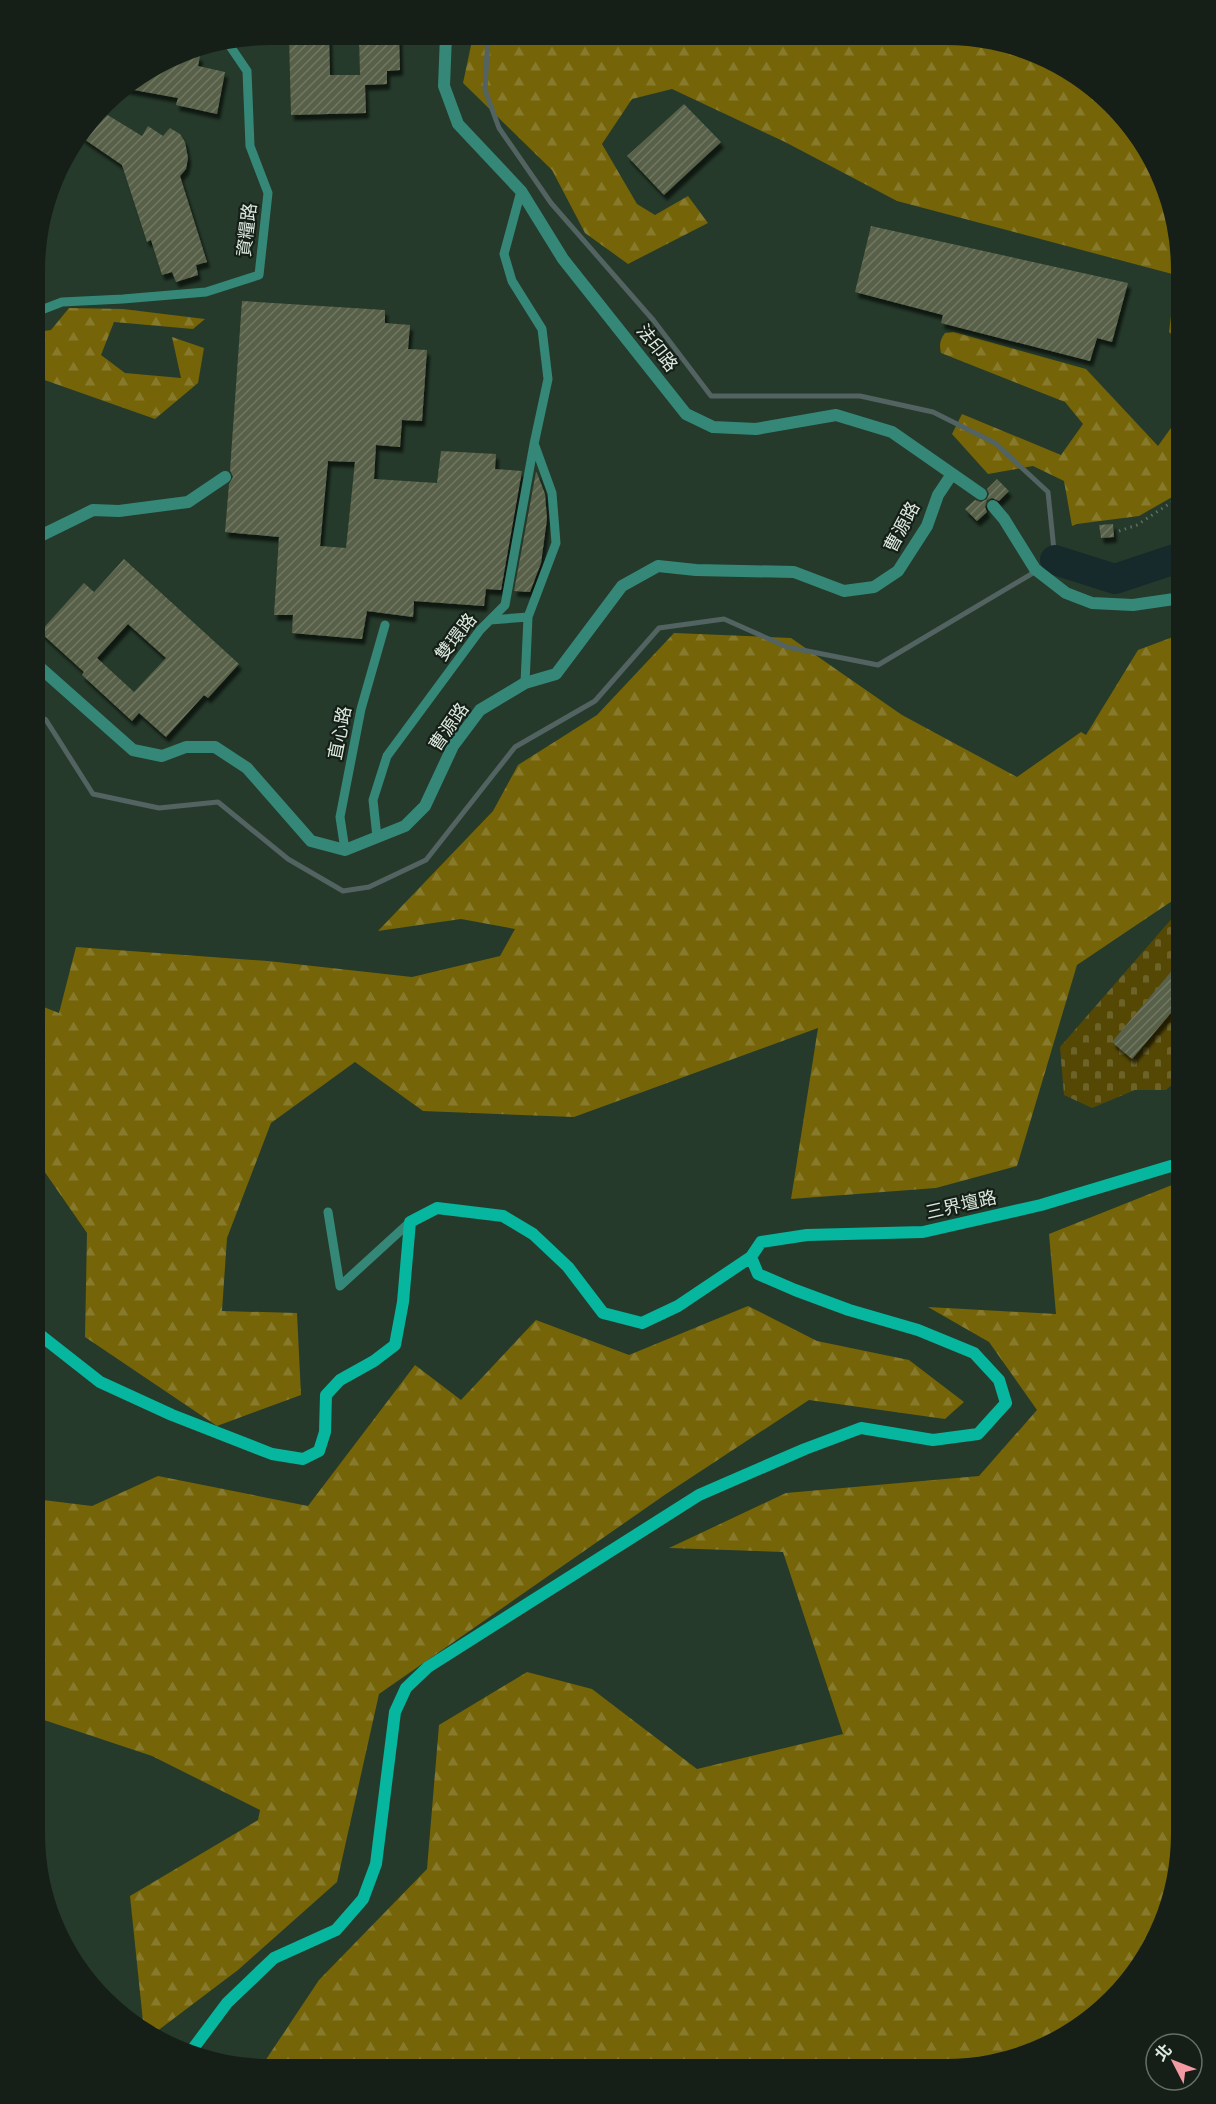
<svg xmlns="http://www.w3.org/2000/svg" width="1216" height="2104" font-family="Figtree,'Noto Sans TC',sans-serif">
<defs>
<pattern id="forest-firs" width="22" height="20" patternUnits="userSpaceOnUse" patternTransform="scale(1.5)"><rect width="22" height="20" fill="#756408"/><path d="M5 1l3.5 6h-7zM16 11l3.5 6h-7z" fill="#887a2c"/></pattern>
<pattern id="cemetery-stones" width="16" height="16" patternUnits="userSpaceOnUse" patternTransform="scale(1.5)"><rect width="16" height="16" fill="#554805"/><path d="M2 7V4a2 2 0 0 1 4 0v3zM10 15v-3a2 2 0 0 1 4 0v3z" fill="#6d6329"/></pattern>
<pattern id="building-hatch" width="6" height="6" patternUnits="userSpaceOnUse" patternTransform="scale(1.5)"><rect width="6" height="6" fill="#586148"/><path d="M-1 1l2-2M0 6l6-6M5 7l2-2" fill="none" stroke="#707862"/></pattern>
<filter id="shadow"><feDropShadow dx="3" dy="5.5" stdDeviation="1.5" flood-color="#0009"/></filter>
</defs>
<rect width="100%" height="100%" fill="#253a2a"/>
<path fill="url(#forest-firs)" d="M 473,36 L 991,39 L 1050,59 L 1101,93 L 1142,139 L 1169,194 L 1181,270 L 1181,343 L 1169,332 L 1176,275 L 897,201 L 785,142 L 672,89 L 632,99 L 602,144 L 637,204 L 655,215 L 688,196 L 708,223 L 628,264 L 585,233 L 552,170 L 463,83 Z
M 69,308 L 123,309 L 205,319 L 193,329 L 114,322 L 101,355 L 125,373 L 181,378 L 172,337 L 204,348 L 198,383 L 155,419 L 36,377 L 36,332 L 51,330 Z
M 954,332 L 1086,369 L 1158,446 L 1181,414 L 1181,492 L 1139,516 L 1077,524 L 1072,526 L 1064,481 L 1033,466 L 988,474 L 952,434 L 962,414 L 1061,455 L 1083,424 L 1065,402 L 941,353 C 939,344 940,340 945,333 Z
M 674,633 L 791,638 L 902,715 L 1017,777 L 1081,732 L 1086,735 L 1138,650 L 1181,634 L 1181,895 L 1077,965 L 1017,1166 L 936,1188 L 791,1199 L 818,1028 L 574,1117 L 423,1111 L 355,1062 L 271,1123 L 227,1238 L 222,1311 L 297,1313 L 301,1395 L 217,1426 L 85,1337 L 87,1233 L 35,1158 L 36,1004 L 59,1013 L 76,947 L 268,961 L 412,977 L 500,956 L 515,929 L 461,919 L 378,931 L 493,811 L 518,765 L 597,715 Z
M 1172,1185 L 1181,1189 L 1181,1850 L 1164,1924 L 1133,1978 L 1077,2030 L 1022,2057 L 946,2069 L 261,2067 L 319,1980 L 427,1869 L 439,1725 L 527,1672 L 592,1689 L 697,1769 L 843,1734 L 783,1552 L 669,1548 L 786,1493 L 979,1476 L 1037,1410 L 989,1342 L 928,1307 L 1056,1314 L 1049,1234 Z
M 748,1306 L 817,1341 L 909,1360 L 964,1402 L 945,1419 L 809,1400 L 666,1494 L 379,1694 L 337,1882 L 238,1970 L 152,2035 L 144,2031 L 130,1896 L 258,1820 L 260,1810 L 152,1756 L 35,1717 L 35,1499 L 92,1506 L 158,1476 L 308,1506 L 415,1365 L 461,1400 L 536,1320 L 629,1355 Z"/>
<path fill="url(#cemetery-stones)" d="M 1181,908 L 1181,1077 L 1166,1090 L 1135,1090 L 1092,1108 L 1064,1095 L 1060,1047 Z"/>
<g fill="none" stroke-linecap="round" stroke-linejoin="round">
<path stroke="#526361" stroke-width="5" d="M 36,714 L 46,720 L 93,794 L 159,808 L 218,802 L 288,859 L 343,891 L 369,887 L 426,860 L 515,747 L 595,701 L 659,628 L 724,619 L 787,647 L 878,665 L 1055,560 L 1048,492 L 995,443 L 933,412 L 860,396 L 711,396 L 654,321 L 551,203 L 499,128 L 485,90 L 488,36"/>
<path stroke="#16292b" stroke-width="30" d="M 1055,560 L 1115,579 L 1181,557"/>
</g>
<path fill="url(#building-hatch)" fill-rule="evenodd" filter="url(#shadow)" d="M 289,35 L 329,35 L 330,75 L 360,75 L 359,35 L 399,35 L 400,70 L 387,71 L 387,84 L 365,85 L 366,113 L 291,115 Z
M 180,52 L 200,56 L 198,66 L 225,72 L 217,114 L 176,105 L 178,98 L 123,88 Z
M 684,104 L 721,142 L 664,195 L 627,156 Z
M 101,111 L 142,136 L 148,126 L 163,136 L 170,128 L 180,134 L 185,142 L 188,158 L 186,169 L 180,176 L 207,262 L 196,265 L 198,275 L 176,282 L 172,272 L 162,275 L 151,240 L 147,242 L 122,165 L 81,137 Z
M 871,226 L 1128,283 L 1112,342 L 1097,338 L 1090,361 L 941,323 L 943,315 L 855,292 Z
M 242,301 L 385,310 L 385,323 L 410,325 L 408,349 L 427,350 L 422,421 L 402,420 L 400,447 L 376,445 L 374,479 L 437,483 L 441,451 L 496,454 L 495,469 L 522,471 L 501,590 L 486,589 L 484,606 L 414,601 L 413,617 L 367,611 L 362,639 L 292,633 L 293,615 L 274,615 L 279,537 L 225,532 L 229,484 L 233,477 L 230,470 ZM 328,461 L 355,462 L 346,548 L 320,546 Z
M 536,472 L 537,473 L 545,494 L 547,519 L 541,563 L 530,592 L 514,591 Z
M 997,479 L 1009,491 L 999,501 L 992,498 L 987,500 L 985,507 L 987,512 L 977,521 L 965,509 L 975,500 L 981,502 L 987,499 L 989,494 L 987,489 Z
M 1113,524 L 1114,537 L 1101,538 L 1099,525 Z
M 124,559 L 239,664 L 208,698 L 204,695 L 166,737 L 139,713 L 132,721 L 82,675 L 84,672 L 40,632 L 84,583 L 94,592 ZM 128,624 L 166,658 L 134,692 L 97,658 Z
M 1181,960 L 1181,1001 L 1132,1059 L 1112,1042 Z"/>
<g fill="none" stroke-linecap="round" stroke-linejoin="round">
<path stroke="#5d6f61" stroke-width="3" stroke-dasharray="1.5 4.5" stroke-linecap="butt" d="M 1119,531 L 1137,525 L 1181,496"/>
<path stroke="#358878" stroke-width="9" d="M 36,312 L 62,302 L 123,299 L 206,292 L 259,275 L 268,193 L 250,146 L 247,71 L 228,43
M 490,620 L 528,617
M 525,683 L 528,617 L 556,543 L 552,493 L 535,446
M 377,837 L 373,800 L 387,756 L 480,630 L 505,605 L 534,444 L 548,379 L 542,329 L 512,281 L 504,254 L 521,191
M 345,850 L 340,817 L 361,709 L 385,625
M 328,1212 L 340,1286 L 410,1222"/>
<path stroke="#358878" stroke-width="12" d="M 446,36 L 444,86 L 458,124 L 521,191 L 563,259 L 686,414 L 713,427 L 756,429 L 836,415 L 892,432 L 981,494
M 993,506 L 1004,519 L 1035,569 L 1066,593 L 1092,603 L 1133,605 L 1181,598
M 36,538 L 93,510 L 119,511 L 188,502 L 225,477
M 36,664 L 133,750 L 162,756 L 186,747 L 215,747 L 247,768 L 311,841 L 345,850 L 405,826 L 425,806 L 453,746 L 480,710 L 525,683 L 556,674 L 622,586 L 658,566 L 696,570 L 794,572 L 844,591 L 874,587 L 898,571 L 927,526 L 938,495 L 952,474"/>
<path stroke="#06b69e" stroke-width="12" d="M 35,1331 L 100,1382 L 172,1415 L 272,1454 L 303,1459 L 319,1451 L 325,1432 L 326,1395 L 340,1380 L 374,1361 L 395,1345 L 403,1302 L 410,1222 L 437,1208 L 503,1216 L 533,1234 L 568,1267 L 603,1313 L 642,1323 L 678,1306 L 751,1257 L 761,1242 L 807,1235 L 923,1232 L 1041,1205 L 1181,1163
M 189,2054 L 227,2003 L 274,1958 L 336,1930 L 363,1899 L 376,1864 L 395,1712 L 406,1688 L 428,1667 L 699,1495 L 805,1449 L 861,1428 L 933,1440 L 978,1434 L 1006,1403 L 999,1380 L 974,1353 L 918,1330 L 849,1310 L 795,1290 L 758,1274 L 751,1257"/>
</g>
<g text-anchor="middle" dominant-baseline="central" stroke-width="4.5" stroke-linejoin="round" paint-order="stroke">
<g font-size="18" fill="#ddeadf" stroke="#151f17">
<text transform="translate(247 230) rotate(-83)">資糧路</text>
<text transform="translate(657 348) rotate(52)">法印路</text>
<text transform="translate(902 527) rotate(-62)">曹源路</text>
<text transform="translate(456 637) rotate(-52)">雙環路</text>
<text transform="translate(449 727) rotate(-55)">曹源路</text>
<text transform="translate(340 733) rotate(-79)">直心路</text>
<text transform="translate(961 1205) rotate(-13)">三界壇路</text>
</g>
</g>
<path d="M0 0H1216V2104H0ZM270 45H946A225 225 0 0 1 1171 270V1834A225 225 0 0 1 946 2059H270A225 225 0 0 1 45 1834V270A225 225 0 0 1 270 45Z" fill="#151f17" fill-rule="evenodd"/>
<g transform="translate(1174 2062) rotate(312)"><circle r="28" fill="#151f17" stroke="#657067" stroke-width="1.5"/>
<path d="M0-4.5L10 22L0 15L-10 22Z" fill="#f49aa2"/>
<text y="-9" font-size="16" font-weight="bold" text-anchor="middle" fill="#ddeadf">北</text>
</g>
</svg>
